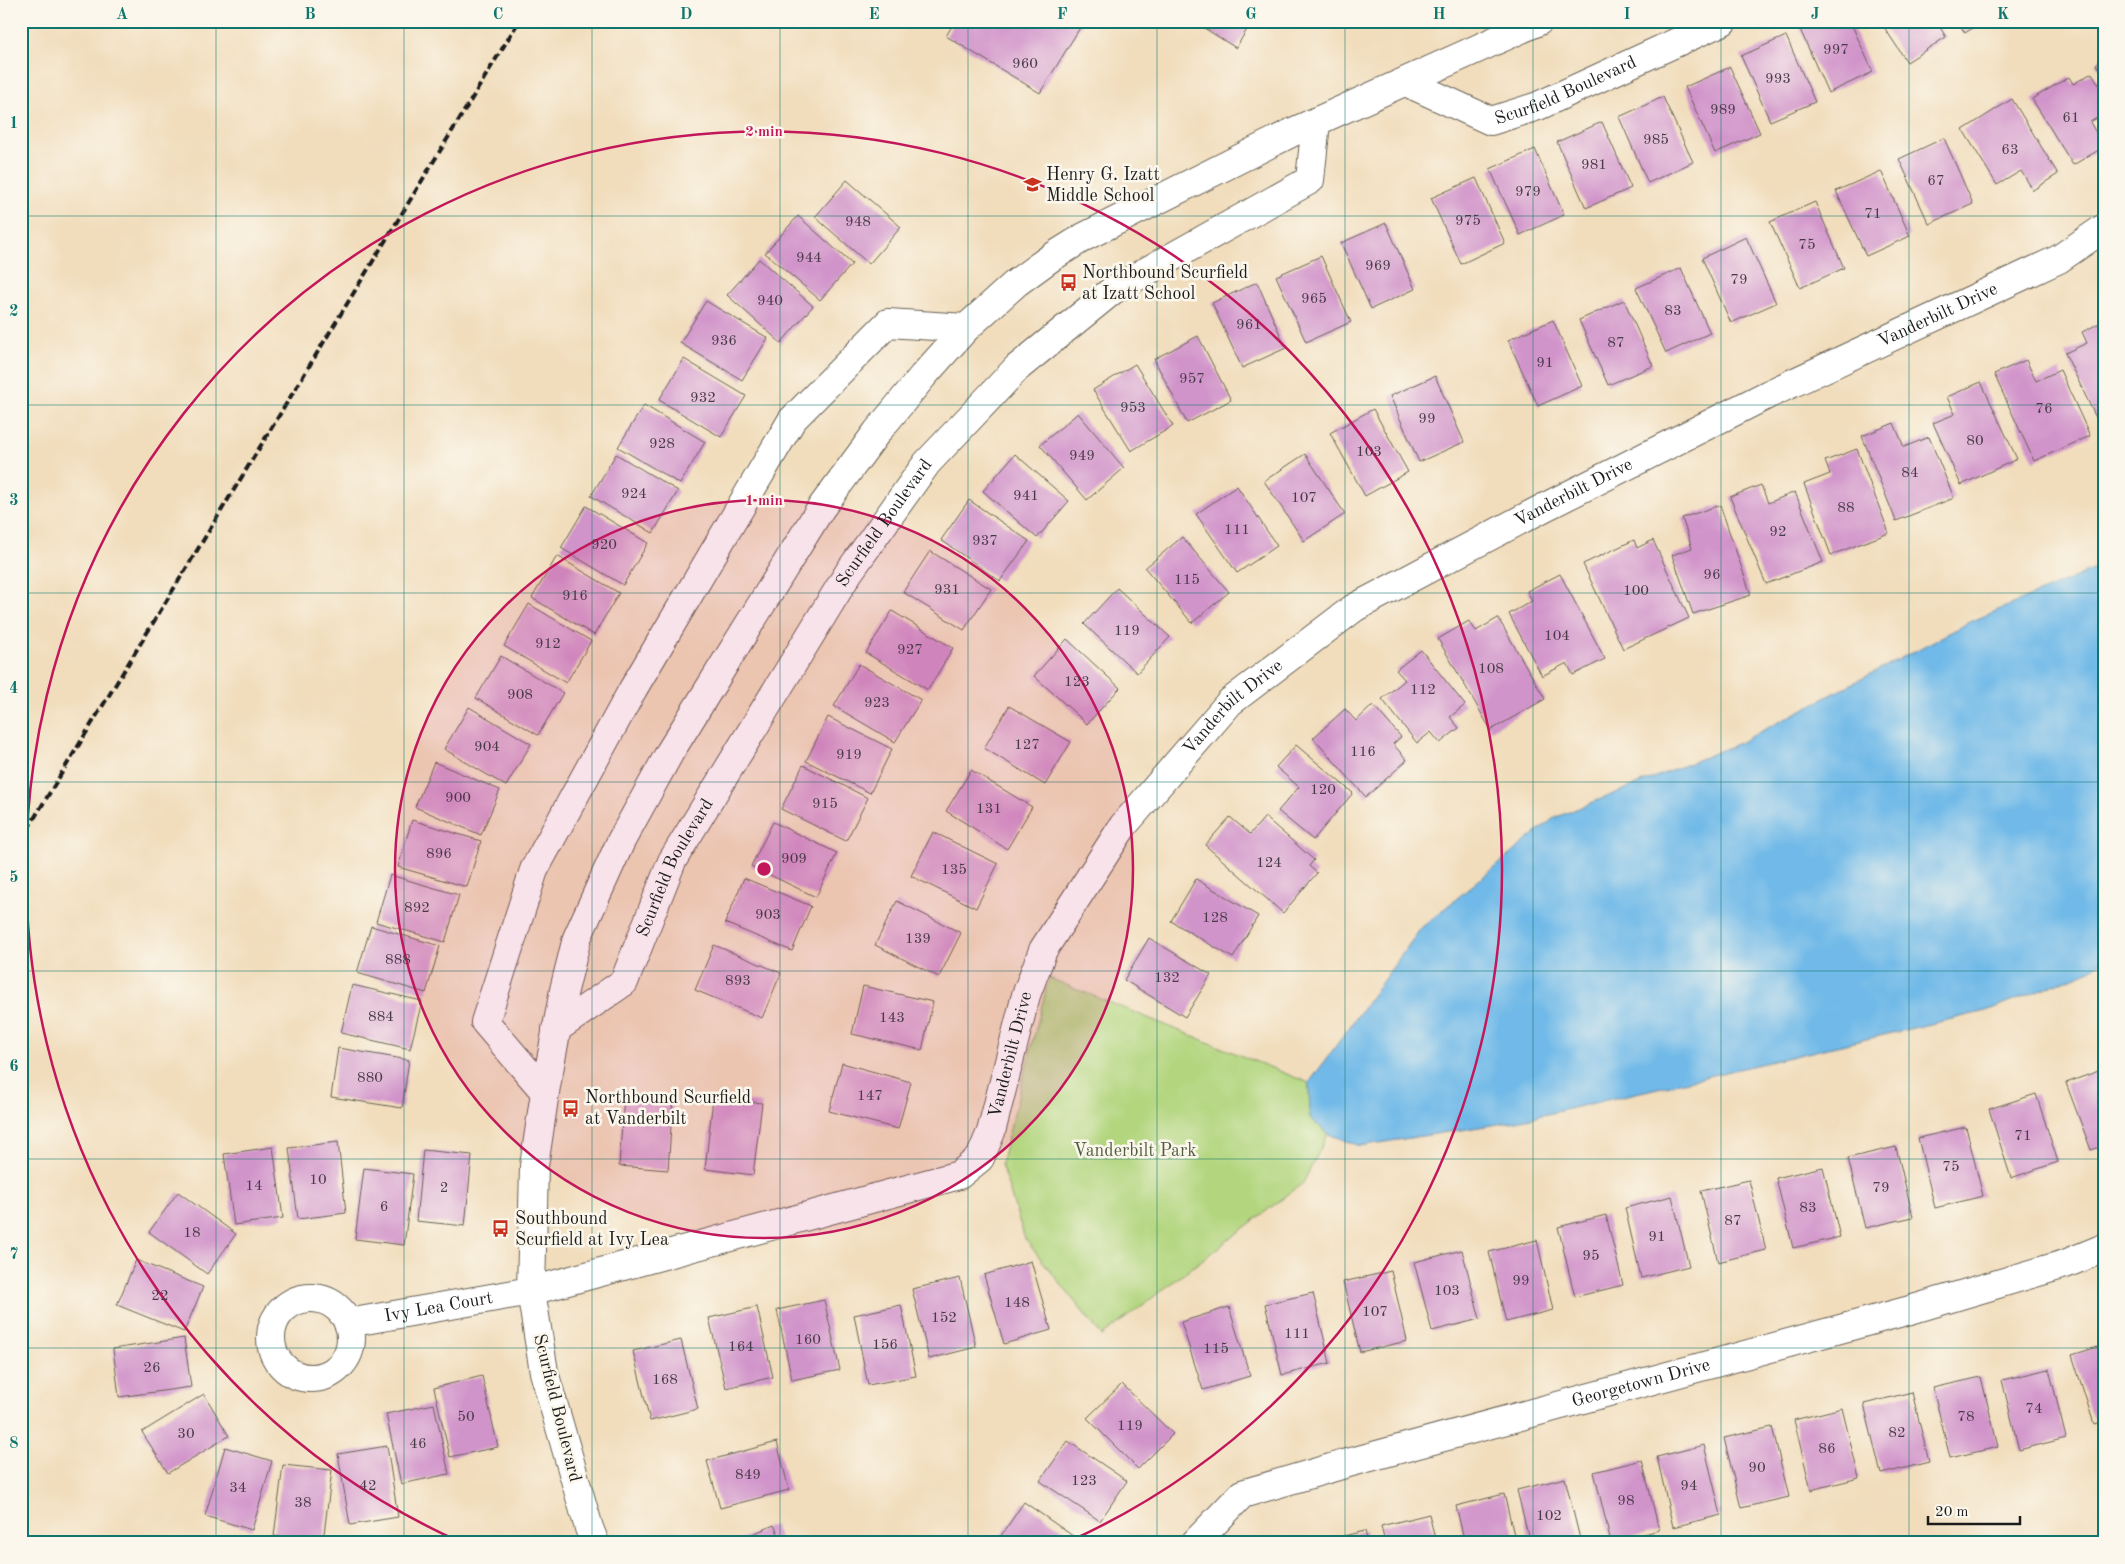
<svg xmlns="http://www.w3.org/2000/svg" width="2125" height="1564" font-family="'Old Standard TT',serif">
<rect width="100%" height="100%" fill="#fbf7ec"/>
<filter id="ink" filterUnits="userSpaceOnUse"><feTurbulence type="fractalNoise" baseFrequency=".02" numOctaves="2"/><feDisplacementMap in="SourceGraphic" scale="10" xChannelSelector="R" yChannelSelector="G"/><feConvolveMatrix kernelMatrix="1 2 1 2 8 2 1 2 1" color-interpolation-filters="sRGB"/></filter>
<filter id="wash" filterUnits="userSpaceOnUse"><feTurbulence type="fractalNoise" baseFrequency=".0096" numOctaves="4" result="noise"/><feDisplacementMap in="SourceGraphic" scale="20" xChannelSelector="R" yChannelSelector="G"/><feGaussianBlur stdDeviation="1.12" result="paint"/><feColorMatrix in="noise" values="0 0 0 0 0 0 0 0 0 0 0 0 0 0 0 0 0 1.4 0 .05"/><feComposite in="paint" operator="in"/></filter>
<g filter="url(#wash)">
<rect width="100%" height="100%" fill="#f1ddbc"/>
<path fill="#b2d57e" stroke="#67784d" d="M 1049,978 L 1309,1083 L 1310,1118 L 1328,1134 L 1303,1183 L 1102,1336 L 1025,1239 L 1001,1164 Z"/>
<path fill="#70b9e8" stroke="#466a82" d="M 2104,565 L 2104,960 L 2089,971 L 1986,1011 L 1517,1121 L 1360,1146 L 1328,1134 L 1310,1118 L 1309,1083 L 1421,928 L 1554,818 L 1737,744 L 1970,622 Z"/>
<g id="blocks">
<path fill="#d194ca" d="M 955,21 L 1084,21 L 1040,93 L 946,36 Z
M 1193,21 L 1252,21 L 1236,48 Z
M 1812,21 L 1850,21 L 1873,72 L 1828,93 L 1799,27 Z
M 1880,21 L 1936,21 L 1946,37 L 1907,62 Z
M 1957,21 L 1984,21 L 1965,33 Z
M 1786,36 L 1815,102 L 1770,121 L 1741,56 Z
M 2104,57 L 2104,74 L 2096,64 Z
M 1730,67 L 1760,133 L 1715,153 L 1685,87 Z
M 2092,73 L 2104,93 L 2104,114 L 2090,122 L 2104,147 L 2073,165 L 2032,99 L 2069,77 L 2073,84 Z
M 1663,97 L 1693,162 L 1648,183 L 1619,117 Z
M 2012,99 L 2058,174 L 2033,190 L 2021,171 L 1997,185 L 1963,130 Z
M 1602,122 L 1631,188 L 1586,208 L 1557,142 Z
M 1944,138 L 1973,204 L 1929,224 L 1899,159 Z
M 1535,149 L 1564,215 L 1520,235 L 1490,169 Z
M 1881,171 L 1910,236 L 1866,256 L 1836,191 Z
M 1476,178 L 1505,243 L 1461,264 L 1431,198 Z
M 847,180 L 901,227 L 869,264 L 815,217 Z
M 1815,202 L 1844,268 L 1800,288 L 1770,222 Z
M 798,216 L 852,264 L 820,300 L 765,253 Z
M 1386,223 L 1415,289 L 1371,309 L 1341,243 Z
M 1746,237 L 1776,303 L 1731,323 L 1702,258 Z
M 1321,256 L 1351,322 L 1306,342 L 1276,276 Z
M 759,259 L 813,306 L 781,343 L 727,295 Z
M 1681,268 L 1710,333 L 1666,353 L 1636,288 Z
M 1257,282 L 1286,348 L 1242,368 L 1212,303 Z
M 1624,300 L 1653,366 L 1608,385 L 1579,320 Z
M 706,301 L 768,338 L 742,380 L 680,343 Z
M 1553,320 L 1582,386 L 1538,406 L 1508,340 Z
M 2104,321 L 2104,424 L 2100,426 L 2065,353 L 2087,343 L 2082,332 Z
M 1198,336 L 1231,400 L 1187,423 L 1154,359 Z
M 684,359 L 746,396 L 721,437 L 659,400 Z
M 2026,360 L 2036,381 L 2060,370 L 2090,436 L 2034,461 L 1994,374 Z
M 1135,364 L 1173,426 L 1131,451 L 1093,390 Z
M 1435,376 L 1464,442 L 1419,462 L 1390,396 Z
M 1981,382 L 2017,459 L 1961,485 L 1933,423 L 1955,414 L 1947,397 Z
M 644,405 L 705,442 L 680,484 L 618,447 Z
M 1373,409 L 1408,472 L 1365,496 L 1330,433 Z
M 1078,413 L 1124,468 L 1087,500 L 1040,445 Z
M 1894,423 L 1904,447 L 1929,437 L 1954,498 L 1896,521 L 1862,436 Z
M 1857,449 L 1889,533 L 1831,555 L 1804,484 L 1830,474 L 1825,461 Z
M 616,454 L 678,491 L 653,533 L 591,496 Z
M 1015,454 L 1069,501 L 1037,538 L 983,491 Z
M 1305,454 L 1345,514 L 1304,541 L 1264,481 Z
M 1761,485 L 1768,503 L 1795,492 L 1823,562 L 1766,584 L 1730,497 Z
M 1237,486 L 1277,546 L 1237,573 L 1196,514 Z
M 969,500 L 1029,541 L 1000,581 L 941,540 Z
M 1720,505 L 1751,595 L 1693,614 L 1672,555 L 1692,548 L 1682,518 Z
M 586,506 L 648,543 L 623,585 L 561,548 Z
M 1182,537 L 1229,592 L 1192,623 L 1145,568 Z
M 1634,540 L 1637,548 L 1653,540 L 1689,618 L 1623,649 L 1583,564 Z
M 930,551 L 991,589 L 964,630 L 903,592 Z
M 557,556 L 619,593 L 594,635 L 532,598 Z
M 1560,574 L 1605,659 L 1573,675 L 1567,663 L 1542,676 L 1509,614 L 1532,601 L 1527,591 Z
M 1117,588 L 1170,637 L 1137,673 L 1084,624 Z
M 529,604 L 591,641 L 566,683 L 504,646 Z
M 892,611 L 953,648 L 928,690 L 866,653 Z
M 1498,618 L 1545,699 L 1491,730 L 1438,639 L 1469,621 L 1476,631 Z
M 1067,639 L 1120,688 L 1087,724 L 1034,676 Z
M 1421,650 L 1465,705 L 1450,717 L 1459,728 L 1440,743 L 1431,732 L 1417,743 L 1382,699 L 1405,680 L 1396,670 Z
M 501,656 L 563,693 L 538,735 L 476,698 Z
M 859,664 L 921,700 L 895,742 L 834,706 Z
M 1373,705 L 1401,737 L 1393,744 L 1407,760 L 1366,797 L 1313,738 L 1345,709 L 1356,721 Z
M 1009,706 L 1071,742 L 1045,785 L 984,748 Z
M 469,707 L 531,744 L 506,786 L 444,749 Z
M 828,717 L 892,749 L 870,793 L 806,761 Z
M 1296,745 L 1353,793 L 1313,840 L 1278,811 L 1299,787 L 1276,767 Z
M 434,762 L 500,790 L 481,835 L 415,807 Z
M 803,765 L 868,798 L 846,841 L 781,809 Z
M 971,770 L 1032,807 L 1007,849 L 946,811 Z
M 1230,817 L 1250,834 L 1265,817 L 1314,860 L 1309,866 L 1317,873 L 1283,913 L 1205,845 Z
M 412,820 L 481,841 L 467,887 L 398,867 Z
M 773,822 L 837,853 L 816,897 L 751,866 Z
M 933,832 L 998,864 L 976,908 L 911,876 Z
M 390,875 L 459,895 L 445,942 L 376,922 Z
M 744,878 L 811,906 L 792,951 L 725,923 Z
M 1196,879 L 1258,916 L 1233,958 L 1171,921 Z
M 897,901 L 961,933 L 939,977 L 875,945 Z
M 371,926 L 440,946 L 426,993 L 357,973 Z
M 1149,938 L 1211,975 L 1185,1017 L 1124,980 Z
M 714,945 L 781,973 L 762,1018 L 695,990 Z
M 352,985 L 422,1001 L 410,1049 L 341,1033 Z
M 863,986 L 933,1002 L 922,1050 L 852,1034 Z
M 338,1048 L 409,1060 L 402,1108 L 331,1097 Z
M 842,1063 L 911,1082 L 898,1129 L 829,1111 Z
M 2104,1069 L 2104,1146 L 2091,1150 L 2066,1083 Z
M 2036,1094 L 2058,1162 L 2011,1178 L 1989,1109 Z
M 624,1095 L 673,1098 L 668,1170 L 619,1166 Z
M 713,1098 L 762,1103 L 753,1175 L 705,1169 Z
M 1966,1127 L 1983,1196 L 1935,1208 L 1918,1138 Z
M 338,1142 L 346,1213 L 298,1219 L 289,1148 Z
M 273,1147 L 283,1218 L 234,1225 L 224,1154 Z
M 1896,1147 L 1913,1217 L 1865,1228 L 1848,1158 Z
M 423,1150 L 472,1155 L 465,1226 L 416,1221 Z
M 1823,1167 L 1840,1237 L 1793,1248 L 1776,1178 Z
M 364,1168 L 413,1174 L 404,1245 L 355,1239 Z
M 1749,1180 L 1766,1250 L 1718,1262 L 1701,1191 Z
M 178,1192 L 236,1234 L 207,1274 L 149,1232 Z
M 1672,1196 L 1689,1266 L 1641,1278 L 1625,1208 Z
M 1606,1215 L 1623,1285 L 1575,1297 L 1558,1227 Z
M 1537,1240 L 1553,1310 L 1506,1322 L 1489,1252 Z
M 1462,1250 L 1480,1319 L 1432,1331 L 1414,1262 Z
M 136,1260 L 203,1287 L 184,1332 L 117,1305 Z
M 1031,1261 L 1051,1330 L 1004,1344 L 984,1275 Z
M 1391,1271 L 1407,1341 L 1360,1352 L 1343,1282 Z
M 960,1278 L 976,1347 L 929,1359 L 912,1289 Z
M 1313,1293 L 1330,1363 L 1282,1375 L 1265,1304 Z
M 824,1300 L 840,1370 L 792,1380 L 777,1310 Z
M 901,1305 L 916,1376 L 868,1385 L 854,1315 Z
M 757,1307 L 773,1377 L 726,1388 L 709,1318 Z
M 1229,1307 L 1250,1376 L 1203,1390 L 1181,1322 Z
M 184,1338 L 191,1387 L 119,1397 L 113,1349 Z
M 681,1340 L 698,1409 L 650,1421 L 633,1351 Z
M 2104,1345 L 2104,1421 L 2094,1424 L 2072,1355 Z
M 2049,1369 L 2066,1438 L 2019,1450 L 2002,1380 Z
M 482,1376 L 498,1447 L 450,1457 L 434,1388 Z
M 1981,1377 L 1998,1447 L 1950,1458 L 1933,1388 Z
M 1122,1384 L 1173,1434 L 1138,1469 L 1087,1418 Z
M 1912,1392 L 1929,1462 L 1881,1474 L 1864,1404 Z
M 204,1394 L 229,1436 L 168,1473 L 142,1432 Z
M 434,1404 L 449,1474 L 401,1484 L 386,1414 Z
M 1842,1408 L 1859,1478 L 1811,1490 L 1794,1420 Z
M 1772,1427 L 1789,1497 L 1741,1508 L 1724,1438 Z
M 1068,1441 L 1127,1481 L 1100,1521 L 1040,1481 Z
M 777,1442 L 789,1490 L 720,1508 L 707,1461 Z
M 1704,1445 L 1721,1515 L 1673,1527 L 1657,1457 Z
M 387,1446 L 398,1517 L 350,1525 L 338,1454 Z
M 225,1447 L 272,1461 L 252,1530 L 205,1516 Z
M 1642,1460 L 1659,1530 L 1611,1542 L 1594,1472 Z
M 283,1465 L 332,1470 L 323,1542 L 274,1536 Z
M 1565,1478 L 1581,1543 L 1530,1543 L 1517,1490 Z
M 1504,1494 L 1516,1543 L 1465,1543 L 1456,1506 Z
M 1024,1502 L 1083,1543 L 996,1543 Z
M 1429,1514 L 1436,1543 L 1385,1543 L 1381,1526 Z
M 774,1525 L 782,1543 L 731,1543 Z
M 1365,1531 L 1368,1543 L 1317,1543 L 1317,1542 Z"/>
</g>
</g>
<g filter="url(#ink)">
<use href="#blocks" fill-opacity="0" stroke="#676054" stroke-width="1"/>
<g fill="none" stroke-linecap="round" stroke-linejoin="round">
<defs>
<g id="street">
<path id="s1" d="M 1406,82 L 1491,121 L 1538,106 L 1723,21"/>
<path id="s2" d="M 556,1029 L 624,982 L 672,861 L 849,572 L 927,463 L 1017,368 L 1113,290 L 1310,180 L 1316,122"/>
<path d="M 545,1092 L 485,1022 L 534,870 L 633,689 L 792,420 L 888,323 L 966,328"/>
<circle cx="311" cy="1338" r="40"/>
<path id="s3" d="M 348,1323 L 531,1291 L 959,1175 L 980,1158 L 991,1132 L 1026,995 L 1043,950 L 1123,826 L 1230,702 L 1354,608 L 1543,508 L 1769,394 L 2059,259 L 2104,228"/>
<path id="s4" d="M 1195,1543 L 1242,1494 L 1348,1463 L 1910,1310 L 2065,1264 L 2104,1248"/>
</g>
<path id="secondary" d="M 595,1543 L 589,1528 L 544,1372 L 531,1291 L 534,1166 L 545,1092 L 564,990 L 577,938 L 621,841 L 670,752 L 821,508 L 877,432 L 923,376 L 966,328 L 1016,283 L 1049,259 L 1084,237 L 1293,132 L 1539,21"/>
</defs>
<use href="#street" stroke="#676054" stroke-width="30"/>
<use href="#secondary" stroke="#676054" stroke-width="30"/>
<use href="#street" stroke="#fff" stroke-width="28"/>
<use href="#secondary" stroke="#fff" stroke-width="28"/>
<path stroke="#1c1c1c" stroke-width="4" stroke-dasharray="8 4" stroke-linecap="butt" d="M 21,840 L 519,21"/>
</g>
</g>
<path fill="none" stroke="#0f766e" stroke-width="1" stroke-opacity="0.55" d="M 216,21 L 216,1543M 404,21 L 404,1543M 592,21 L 592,1543M 780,21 L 780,1543M 968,21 L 968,1543M 1157,21 L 1157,1543M 1345,21 L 1345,1543M 1533,21 L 1533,1543M 1721,21 L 1721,1543M 1909,21 L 1909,1543M 21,216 L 2104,216M 21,405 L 2104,405M 21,593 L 2104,593M 21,782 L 2104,782M 21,971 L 2104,971M 21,1159 L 2104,1159M 21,1348 L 2104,1348"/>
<circle cx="764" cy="869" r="369" fill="#c2185b" fill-opacity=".12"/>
<g fill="none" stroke="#c2185b" stroke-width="2.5">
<circle cx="764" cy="869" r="369"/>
<path d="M458 1541A738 738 0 1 1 1070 1541"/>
</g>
<defs>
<symbol id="school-bare" viewBox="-9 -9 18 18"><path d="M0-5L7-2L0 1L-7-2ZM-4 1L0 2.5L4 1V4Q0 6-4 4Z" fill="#c8321e" stroke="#fbf7ec" stroke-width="2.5" paint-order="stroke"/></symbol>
<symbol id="bus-bare" viewBox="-9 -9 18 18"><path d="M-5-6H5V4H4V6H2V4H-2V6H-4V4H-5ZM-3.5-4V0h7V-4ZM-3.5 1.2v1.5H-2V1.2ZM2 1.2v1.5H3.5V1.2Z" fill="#c8321e" stroke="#fbf7ec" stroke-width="2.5" paint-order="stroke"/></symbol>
</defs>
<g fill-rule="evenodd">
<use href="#school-bare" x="1020" y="172" width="25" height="25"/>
<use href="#bus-bare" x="1056" y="270" width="25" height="25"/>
<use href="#bus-bare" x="558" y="1096" width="25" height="25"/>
<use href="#bus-bare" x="488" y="1216" width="25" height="25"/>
</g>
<g text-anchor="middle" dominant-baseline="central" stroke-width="5" stroke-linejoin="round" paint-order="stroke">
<g font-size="15" fill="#493a48">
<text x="1836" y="50">997</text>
<text x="1025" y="64">960</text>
<text x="1778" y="79">993</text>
<text x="1723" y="110">989</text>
<text x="2071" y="118">61</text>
<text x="1656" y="140">985</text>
<text x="2010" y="150">63</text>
<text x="1594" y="165">981</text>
<text x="1936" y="181">67</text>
<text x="1528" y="192">979</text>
<text x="1873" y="214">71</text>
<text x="1468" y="221">975</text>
<text x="858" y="222">948</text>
<text x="1807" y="245">75</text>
<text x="809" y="258">944</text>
<text x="1378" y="266">969</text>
<text x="1739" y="280">79</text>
<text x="1314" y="299">965</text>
<text x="770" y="301">940</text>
<text x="1673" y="311">83</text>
<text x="1249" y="325">961</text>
<text x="724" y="341">936</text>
<text x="1616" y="343">87</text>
<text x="1545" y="363">91</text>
<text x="1192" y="379">957</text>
<text x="703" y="398">932</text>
<text x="1133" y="408">953</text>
<text x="2044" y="409">76</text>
<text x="1427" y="419">99</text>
<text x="1975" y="441">80</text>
<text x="662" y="444">928</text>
<text x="1369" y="452">103</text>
<text x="1082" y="456">949</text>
<text x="1910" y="473">84</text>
<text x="634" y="494">924</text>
<text x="1026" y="496">941</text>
<text x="1304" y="498">107</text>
<text x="1846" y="508">88</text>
<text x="1237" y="530">111</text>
<text x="1778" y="532">92</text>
<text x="985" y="541">937</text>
<text x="604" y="545">920</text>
<text x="1712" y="575">96</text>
<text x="1187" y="580">115</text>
<text x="947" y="590">931</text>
<text x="1636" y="591">100</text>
<text x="575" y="596">916</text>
<text x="1127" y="631">119</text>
<text x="1557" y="636">104</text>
<text x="548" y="644">912</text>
<text x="910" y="650">927</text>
<text x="1491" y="669">108</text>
<text x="1077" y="682">123</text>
<text x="1423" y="690">112</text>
<text x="520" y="695">908</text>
<text x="877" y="703">923</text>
<text x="1027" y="745">127</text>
<text x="487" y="747">904</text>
<text x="1363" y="752">116</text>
<text x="849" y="755">919</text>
<text x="1323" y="790">120</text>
<text x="458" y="798">900</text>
<text x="825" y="804">915</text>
<text x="989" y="809">131</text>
<text x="439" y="854">896</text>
<text x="794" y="859">909</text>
<text x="1269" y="863">124</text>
<text x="954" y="870">135</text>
<text x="417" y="908">892</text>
<text x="768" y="915">903</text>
<text x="1215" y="918">128</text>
<text x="918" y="939">139</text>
<text x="398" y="960">888</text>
<text x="1167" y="978">132</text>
<text x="738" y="981">893</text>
<text x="381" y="1017">884</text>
<text x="892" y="1018">143</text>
<text x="370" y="1078">880</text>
<text x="870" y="1096">147</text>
<text x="2023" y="1136">71</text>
<text x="1951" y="1167">75</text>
<text x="318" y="1180">10</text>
<text x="254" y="1186">14</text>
<text x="444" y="1188">2</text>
<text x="1881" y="1188">79</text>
<text x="384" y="1207">6</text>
<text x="1808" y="1208">83</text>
<text x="1733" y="1221">87</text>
<text x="192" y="1233">18</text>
<text x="1657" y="1237">91</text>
<text x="1591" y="1256">95</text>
<text x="1521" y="1281">99</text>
<text x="1447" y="1291">103</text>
<text x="160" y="1296">22</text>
<text x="1017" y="1303">148</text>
<text x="1375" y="1312">107</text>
<text x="944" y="1318">152</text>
<text x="1297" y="1334">111</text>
<text x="808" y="1340">160</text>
<text x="885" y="1345">156</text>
<text x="741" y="1347">164</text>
<text x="1216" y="1349">115</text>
<text x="152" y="1368">26</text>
<text x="665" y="1380">168</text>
<text x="2034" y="1409">74</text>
<text x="466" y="1417">50</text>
<text x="1966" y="1417">78</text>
<text x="1130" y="1426">119</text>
<text x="1897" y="1433">82</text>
<text x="186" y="1434">30</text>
<text x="418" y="1444">46</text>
<text x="1827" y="1449">86</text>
<text x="1757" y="1468">90</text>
<text x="748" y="1475">849</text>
<text x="1084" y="1481">123</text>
<text x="368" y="1486">42</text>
<text x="1689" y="1486">94</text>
<text x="238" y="1488">34</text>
<text x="1626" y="1501">98</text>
<text x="303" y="1503">38</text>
<text x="1549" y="1516">102</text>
</g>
<g font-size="18" fill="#1c1c1c" stroke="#fbf7ec">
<text stroke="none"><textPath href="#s1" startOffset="174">Scurfield Boulevard</textPath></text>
<text stroke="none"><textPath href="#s3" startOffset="1994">Vanderbilt Drive</textPath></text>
<text stroke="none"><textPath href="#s3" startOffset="1589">Vanderbilt Drive</textPath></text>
<text stroke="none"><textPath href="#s2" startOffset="612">Scurfield Boulevard</textPath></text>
<text stroke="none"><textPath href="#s3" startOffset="1184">Vanderbilt Drive</textPath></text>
<text stroke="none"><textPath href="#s2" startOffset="208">Scurfield Boulevard</textPath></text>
<text stroke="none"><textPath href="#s3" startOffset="764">Vanderbilt Drive</textPath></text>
<text stroke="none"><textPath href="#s3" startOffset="92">Ivy Lea Court</textPath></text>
<text stroke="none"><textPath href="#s4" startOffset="482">Georgetown Drive</textPath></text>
<text transform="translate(557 1408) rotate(76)">Scurfield Boulevard</text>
</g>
<g font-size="18" fill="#1c1c1c" stroke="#fbf7ec" text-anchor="start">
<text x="1046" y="175">Henry G. Izatt<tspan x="1046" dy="21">Middle School</tspan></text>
<text x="1082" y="273">Northbound Scurfield<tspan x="1082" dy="21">at Izatt School</tspan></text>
<text x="585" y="1098">Northbound Scurfield<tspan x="585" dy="21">at Vanderbilt</tspan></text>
<text x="515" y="1219">Southbound<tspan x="515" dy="21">Scurfield at Ivy Lea</tspan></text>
</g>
<g font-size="18" fill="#505d3e" stroke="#fbf7ec">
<text x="1135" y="1151">Vanderbilt Park</text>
</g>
</g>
<circle cx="764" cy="869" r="8" fill="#c2185b" stroke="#fbf7ec" stroke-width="2.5"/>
<g font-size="15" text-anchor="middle" font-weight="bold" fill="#c2185b" stroke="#fbf7ec" stroke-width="5" stroke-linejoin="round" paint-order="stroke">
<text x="764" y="136">2 min</text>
<text x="764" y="505">1 min</text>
</g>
<rect width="2125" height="1564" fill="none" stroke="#fbf7ec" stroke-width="55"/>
<path d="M1928 1516v8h92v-8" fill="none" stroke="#1c1c1c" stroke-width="2.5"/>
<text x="1935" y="1516" font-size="15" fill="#1c1c1c" stroke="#fbf7ec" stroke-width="4" paint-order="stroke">20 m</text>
<rect x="28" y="28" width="2070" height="1508" fill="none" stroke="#0f766e" stroke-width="2"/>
<g font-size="16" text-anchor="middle" font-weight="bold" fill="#0f766e">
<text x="122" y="19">A</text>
<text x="310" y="19">B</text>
<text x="498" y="19">C</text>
<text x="686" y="19">D</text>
<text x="874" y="19">E</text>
<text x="1062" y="19">F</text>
<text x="1251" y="19">G</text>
<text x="1439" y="19">H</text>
<text x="1627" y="19">I</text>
<text x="1815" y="19">J</text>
<text x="2003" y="19">K</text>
<text x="14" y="128">1</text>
<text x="14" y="316">2</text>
<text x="14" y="505">3</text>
<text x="14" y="693">4</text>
<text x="14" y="882">5</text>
<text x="14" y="1071">6</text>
<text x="14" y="1259">7</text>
<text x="14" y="1448">8</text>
</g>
</svg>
